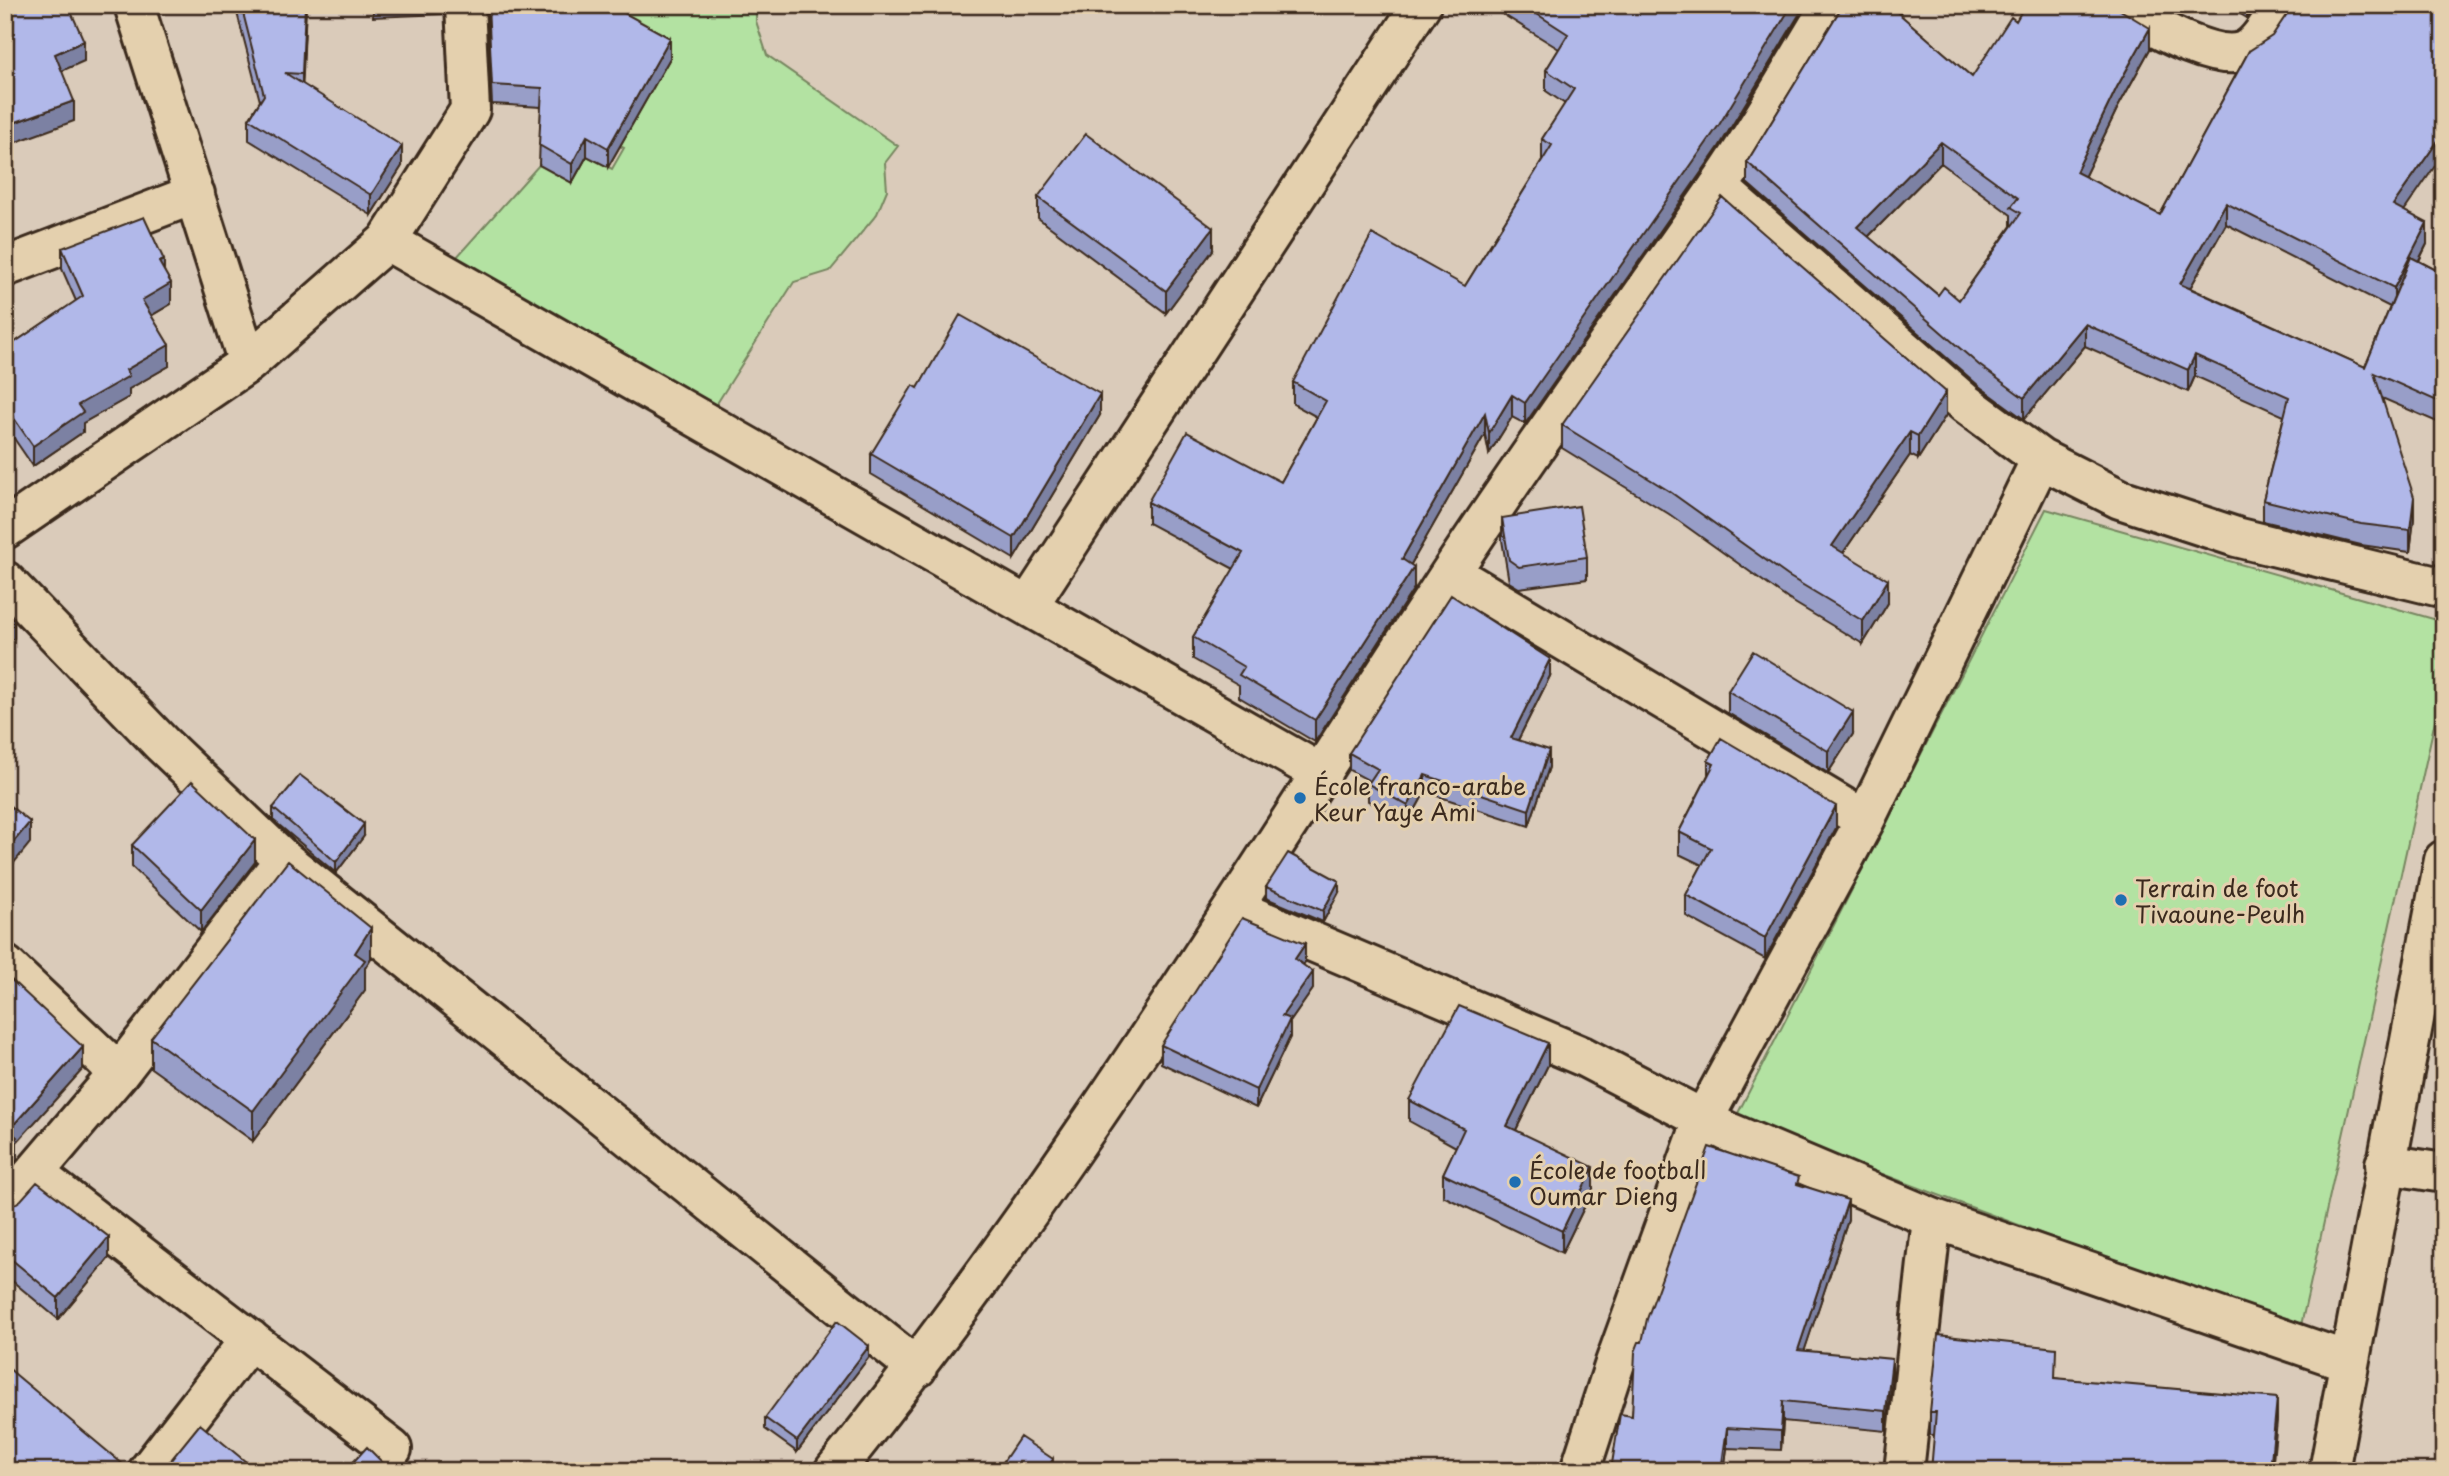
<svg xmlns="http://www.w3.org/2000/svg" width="2449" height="1476" font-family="'Playpen Sans',sans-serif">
<rect width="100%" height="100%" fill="#dacbba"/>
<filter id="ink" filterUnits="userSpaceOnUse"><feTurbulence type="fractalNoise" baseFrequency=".0143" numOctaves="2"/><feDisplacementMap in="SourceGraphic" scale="14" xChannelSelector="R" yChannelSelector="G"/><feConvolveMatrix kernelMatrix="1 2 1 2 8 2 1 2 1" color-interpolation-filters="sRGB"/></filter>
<g filter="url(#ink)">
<path fill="#b3e2a2" stroke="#778660" stroke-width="2" d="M 624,5 L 756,5 L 756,21 L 767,55 L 898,146 L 885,163 L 887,190 L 877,214 L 830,271 L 794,282 L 716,405 L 456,258 L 539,165 L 572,183 L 587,156 L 612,169 L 624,148 L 620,146 L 614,26 Z
M 2046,509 L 2444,622 L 2444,680 L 2300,1330 L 1735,1119 Z"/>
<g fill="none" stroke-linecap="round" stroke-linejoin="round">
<defs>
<path id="minor" d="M 134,5 L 248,363
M 2114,5 C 2143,20 2212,64 2244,51 C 2260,44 2272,20 2281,5
M 1718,187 L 1965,403 L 2041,459 L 2120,499 L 2236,537 L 2444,588
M 387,241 L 1322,774
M 5,267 L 195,194
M 5,529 L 248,363 L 387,241 L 470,110 L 465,5
M 1451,573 L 1865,820
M 5,581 L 162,744 L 284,860 L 917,1368
M 1028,606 L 1421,5
M 1235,909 L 1582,1056 L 1726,1131 L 1932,1218 L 2347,1361
M 5,965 L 119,1073
M 2385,1164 L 2444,1173
M 34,1173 L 392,1449
M 5,1207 L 119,1073 L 284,860
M 148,1471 L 250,1339
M 834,1471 C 1062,1189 1251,878 1449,575 C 1537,441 1632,311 1723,180 C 1762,124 1795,63 1831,5
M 1580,1471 L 1615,1363 L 1703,1120 L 1865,820 L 2041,459
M 1904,1471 L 1932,1218"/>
<path id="tertiary" d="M 2329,1471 L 2444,860"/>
</defs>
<use href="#minor" stroke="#3b2a1e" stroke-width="44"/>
<use href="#tertiary" stroke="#3b2a1e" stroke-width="44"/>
<use href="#minor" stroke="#e4d0ae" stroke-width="38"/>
<use href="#tertiary" stroke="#e4d0ae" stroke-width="38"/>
</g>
<path fill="#989ec8" stroke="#3b2a1e" stroke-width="2" fill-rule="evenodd" d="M 235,5 L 306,5 L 302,84 L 402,166 L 371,215 L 249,140 L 249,119 L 260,101 Z
M 373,5 L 444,5 L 444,14 L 373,17 Z
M 487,5 L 610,5 L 670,58 L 608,167 L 587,156 L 572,183 L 539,165 L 541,107 L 492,104 Z
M 1496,5 L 1805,5 L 1719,147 L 1525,424 L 1512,417 L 1489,454 L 1485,434 L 1411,564 L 1414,588 L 1315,742 L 1239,697 L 1239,685 L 1193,659 L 1193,637 L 1234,569 L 1148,523 L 1148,502 L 1281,482 L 1317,417 L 1293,404 L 1293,382 L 1465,286 L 1542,161 L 1542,139 L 1565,104 L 1546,91 L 1546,70 L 1559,49 L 1496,10 Z
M 1843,5 L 1906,5 L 1899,14 L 1972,77 L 2016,21 L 2150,49 L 2117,109 L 2084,177 L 2160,215 L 2249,51 L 2404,211 L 2427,244 L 2419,261 L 2444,274 L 2444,425 L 2382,398 L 2414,518 L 2410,552 L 2361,545 L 2263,521 L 2263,500 L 2284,416 L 2195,376 L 2188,392 L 2085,346 L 2024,419 L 1979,386 L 1747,183 L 1747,162 ZM 1941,163 L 2011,215 L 2011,226 L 1959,300 L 1938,295 L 1868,237 ZM 2226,224 L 2390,307 L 2365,367 L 2190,288 Z
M 2161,5 L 2175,5 L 2171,11 Z
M 2225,5 L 2257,5 L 2247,18 Z
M 1038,197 L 1213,250 L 1166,313 L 1038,218 Z
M 62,248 L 164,270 L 171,304 L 151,316 L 169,366 L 129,389 L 129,397 L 83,423 L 83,432 L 33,466 L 13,437 L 5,349 L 76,301 L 62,269 Z
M 918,388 L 1100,415 L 1014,559 L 871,474 L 871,454 Z
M 1946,415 L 1918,459 L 1910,455 L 1843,553 L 1888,603 L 1863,644 L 1788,599 L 1669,514 L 1562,448 L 1562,425 Z
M 1502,518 L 1587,557 L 1587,579 L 1519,588 L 1509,582 L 1502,540 Z
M 1550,676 L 1518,740 L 1549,767 L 1529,826 L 1425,792 L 1408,823 L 1368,801 L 1368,784 L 1370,781 L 1349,770 L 1349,753 Z
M 1728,691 L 1853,734 L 1828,773 L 1728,713 Z
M 1708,761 L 1836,828 L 1765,959 L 1686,916 L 1686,895 L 1702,865 L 1679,854 L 1679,832 L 1708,775 Z
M 273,808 L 364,836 L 336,873 L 273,820 Z
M 132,845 L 255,862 L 201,932 L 132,867 Z
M 1266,887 L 1339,892 L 1323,922 L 1266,898 Z
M 371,958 L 365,968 L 365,990 L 253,1141 L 151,1068 L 151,1038 Z
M 1305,962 L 1303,965 L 1313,989 L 1290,1022 L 1290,1037 L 1256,1108 L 1161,1063 L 1161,1045 Z
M 1548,1065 L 1516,1130 L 1593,1189 L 1562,1253 L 1443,1196 L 1443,1174 L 1456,1147 L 1409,1121 L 1409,1100 Z
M 1799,1184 L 1848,1220 L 1804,1351 L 1892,1378 L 1886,1431 L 1783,1421 L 1781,1450 L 1727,1448 L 1724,1471 L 1604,1471 L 1611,1470 L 1632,1416 L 1642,1342 Z
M 5,1207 L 109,1258 L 58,1319 L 5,1275 Z
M 869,1357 L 797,1452 L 765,1429 L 765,1418 Z
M 2056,1378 L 2277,1421 L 1930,1435 L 1930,1412 Z"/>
<path fill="#7c81a3" stroke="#3b2a1e" stroke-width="2" d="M 305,5 L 306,5 L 302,95 L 302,74 Z
M 1792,5 L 1805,5 L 1719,147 L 1525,424 L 1525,403 Z
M 1888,5 L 1906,5 L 1888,26 Z
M 2247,5 L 2257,5 L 2247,18 Z
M 2150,28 L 2150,49 L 2117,109 L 2076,194 L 2076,172 L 2117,87 Z
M 670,38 L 670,58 L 608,167 L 608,148 Z
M 84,41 L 84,61 L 55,74 L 55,54 Z
M 74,101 L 74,121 L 5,146 L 5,126 Z
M 2444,132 L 2444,153 L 2393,227 L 2393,205 Z
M 587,136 L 587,156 L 572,183 L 572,164 Z
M 1941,142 L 1941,163 L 1857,248 L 1857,227 Z
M 402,146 L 402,166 L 371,215 L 371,195 Z
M 2226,203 L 2226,224 L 2180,306 L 2180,284 Z
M 2427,223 L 2427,244 L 2394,309 L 2394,288 Z
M 1213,228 L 1213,250 L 1166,313 L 1166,291 Z
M 164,260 L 164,280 L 159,262 Z
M 171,283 L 171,304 L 142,321 L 142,300 Z
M 2085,324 L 2085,346 L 2024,419 L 2024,398 Z
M 169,345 L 169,366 L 129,389 L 129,397 L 83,423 L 83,432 L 33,466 L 33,446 L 78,405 L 126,370 Z
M 2195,355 L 2195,376 L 2188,392 L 2188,370 Z
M 1946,392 L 1946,415 L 1918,459 L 1918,436 Z
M 1100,394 L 1100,415 L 1014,559 L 1014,538 Z
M 1512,395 L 1512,417 L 1489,454 L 1489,433 Z
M 1485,413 L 1485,434 L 1402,580 L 1402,559 Z
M 13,417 L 13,437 L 5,443 L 5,423 Z
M 1910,432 L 1910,455 L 1832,569 L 1832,546 Z
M 2414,497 L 2414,518 L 2410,552 L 2410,530 Z
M 1414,567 L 1414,588 L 1315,742 L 1315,720 Z
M 1888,580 L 1888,603 L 1863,644 L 1863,621 Z
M 14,618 L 14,638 L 5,645 L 5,624 Z
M 1550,659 L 1550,676 L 1511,754 L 1511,738 Z
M 1853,712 L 1853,734 L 1828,773 L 1828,751 Z
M 1549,750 L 1549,767 L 1529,826 L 1529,810 Z
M 1425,775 L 1425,792 L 1408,823 L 1408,806 Z
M 1836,806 L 1836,828 L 1765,959 L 1765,938 Z
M 30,822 L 30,843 L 5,874 L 5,852 Z
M 364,824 L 364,836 L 336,873 L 336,862 Z
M 255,840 L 255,862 L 201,932 L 201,910 Z
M 1339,881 L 1339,892 L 1323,922 L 1323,911 Z
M 371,928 L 371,958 L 365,968 L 365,990 L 253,1141 L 253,1111 Z
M 1305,944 L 1305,962 L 1295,977 L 1295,959 Z
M 1313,972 L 1313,989 L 1290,1022 L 1290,1037 L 1256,1108 L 1256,1090 L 1282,1016 Z
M 1548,1043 L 1548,1065 L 1507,1148 L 1507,1126 Z
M 83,1047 L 83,1069 L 17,1142 L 17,1159 L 5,1173 L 5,1152 L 9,1130 Z
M 1593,1167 L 1593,1189 L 1562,1253 L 1562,1231 Z
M 1848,1200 L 1848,1220 L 1798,1370 L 1798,1350 Z
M 109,1237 L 109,1258 L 58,1319 L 58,1298 Z
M 869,1346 L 869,1357 L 797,1452 L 797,1441 Z
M 1892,1359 L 1892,1378 L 1886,1431 L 1886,1411 Z
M 2277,1398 L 2277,1421 L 2272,1471 L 2270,1471 Z
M 1783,1401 L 1783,1421 L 1781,1450 L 1781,1431 Z
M 1727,1428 L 1727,1448 L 1724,1471 L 1721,1471 Z
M 1053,1459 L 1053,1471 L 1046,1471 Z"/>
<path fill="#b1b8e9" stroke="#3b2a1e" stroke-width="2" fill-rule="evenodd" d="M 5,5 L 68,5 L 84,41 L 55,54 L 74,101 L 5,126 Z
M 241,5 L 305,5 L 302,74 L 285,73 L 402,146 L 371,195 L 249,119 L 264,95 Z
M 488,5 L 610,5 L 670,38 L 608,148 L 587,136 L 572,164 L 539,145 L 542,88 L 492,85 Z
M 1523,5 L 1792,5 L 1719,125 L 1525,403 L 1512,395 L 1489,433 L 1485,413 L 1402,559 L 1414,567 L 1315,720 L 1239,675 L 1244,667 L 1193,637 L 1243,553 L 1148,502 L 1187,432 L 1281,482 L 1326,401 L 1293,382 L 1372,234 L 1465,286 L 1552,145 L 1542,139 L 1574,89 L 1546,70 L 1568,34 Z
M 1843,5 L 1889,5 L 1972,77 L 2011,17 L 2016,21 L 2025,5 L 2112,5 L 2150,28 L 2117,87 L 2076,172 L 2160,215 L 2249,51 L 2272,36 L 2293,5 L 2444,5 L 2444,132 L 2393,205 L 2427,223 L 2394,288 L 2226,203 L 2180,284 L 2365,367 L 2411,257 L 2444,274 L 2444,404 L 2374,373 L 2414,497 L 2410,530 L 2361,524 L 2263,500 L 2289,397 L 2195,355 L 2188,370 L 2085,324 L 2024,398 L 1979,365 L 1747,162 ZM 1941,142 L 2018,198 L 2011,207 L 2021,213 L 1959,300 L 1944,287 L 1938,295 L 1857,227 Z
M 1086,134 L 1213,228 L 1166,291 L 1038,197 Z
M 1722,197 L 1946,392 L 1918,436 L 1910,432 L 1832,546 L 1888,580 L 1863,621 L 1788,576 L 1669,491 L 1562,425 Z
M 144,217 L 164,260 L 159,262 L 171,283 L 142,300 L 169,345 L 126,370 L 129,376 L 78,405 L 83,412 L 33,446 L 13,417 L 5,423 L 5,349 L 83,296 L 62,248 Z
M 960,315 L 1100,394 L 1014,538 L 871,454 L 913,385 L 918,388 Z
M 1579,506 L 1587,557 L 1519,567 L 1509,560 L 1502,518 Z
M 1451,595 L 1550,659 L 1511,738 L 1549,750 L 1529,810 L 1425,775 L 1408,806 L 1368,784 L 1378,769 L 1349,753 Z
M 5,607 L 14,618 L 5,624 Z
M 1753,651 L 1853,712 L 1828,751 L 1728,691 Z
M 1721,738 L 1836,806 L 1765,938 L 1686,895 L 1711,848 L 1679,832 L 1714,764 L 1708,761 Z
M 300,775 L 364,824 L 336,862 L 273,808 Z
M 192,781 L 255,840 L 201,910 L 132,845 Z
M 5,802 L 30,822 L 5,852 Z
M 1288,853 L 1339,881 L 1323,911 L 1266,887 Z
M 288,861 L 371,928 L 355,953 L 365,960 L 253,1111 L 151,1038 Z
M 1242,918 L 1305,944 L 1295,959 L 1313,972 L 1282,1016 L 1290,1019 L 1256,1090 L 1161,1045 Z
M 5,974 L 83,1047 L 9,1130 L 17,1137 L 5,1152 Z
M 1459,1006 L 1548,1043 L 1507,1126 L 1593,1167 L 1562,1231 L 1443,1174 L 1464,1129 L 1409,1100 Z
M 1709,1147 L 1799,1177 L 1797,1184 L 1848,1200 L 1798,1350 L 1892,1359 L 1886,1411 L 1783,1401 L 1781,1431 L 1727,1428 L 1721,1471 L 1604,1471 L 1605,1469 L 1611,1470 L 1620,1414 L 1632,1416 L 1635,1352 L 1639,1342 L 1642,1342 L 1647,1319 Z
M 37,1182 L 109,1237 L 58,1298 L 5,1254 L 5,1207 L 12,1206 L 21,1200 Z
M 837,1321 L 869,1346 L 797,1441 L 765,1418 Z
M 1938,1335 L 2056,1348 L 2055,1378 L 2277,1398 L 2270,1471 L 1931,1471 L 1936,1412 L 1930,1412 Z
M 5,1365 L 15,1374 L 131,1471 L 5,1471 Z
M 200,1424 L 257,1471 L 162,1471 Z
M 1020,1437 L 1053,1459 L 1046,1471 L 997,1471 Z
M 367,1447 L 391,1471 L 345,1471 Z"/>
</g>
<g fill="#1f6fb2" stroke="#e4d0ae" stroke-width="2.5">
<circle cx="1300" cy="798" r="7"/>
<circle cx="2121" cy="900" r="7"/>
<circle cx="1515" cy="1182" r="7"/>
</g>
<g text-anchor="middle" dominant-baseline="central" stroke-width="6" stroke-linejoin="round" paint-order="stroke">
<g font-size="23" fill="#3b2a1e" stroke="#e4d0ae" text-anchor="start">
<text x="1314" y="785">École franco-arabe<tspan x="1314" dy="26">Keur Yaye Ami</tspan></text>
<text x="2135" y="887">Terrain de foot<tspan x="2135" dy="26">Tivaoune-Peulh</tspan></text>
<text x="1529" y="1169">École de football<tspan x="1529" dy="26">Oumar Dieng</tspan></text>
</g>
</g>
<rect width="2449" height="1476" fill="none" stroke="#e4d0ae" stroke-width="28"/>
<rect x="14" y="14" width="2421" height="1448" fill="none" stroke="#3b2a1e" stroke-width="2.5" filter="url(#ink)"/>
</svg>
